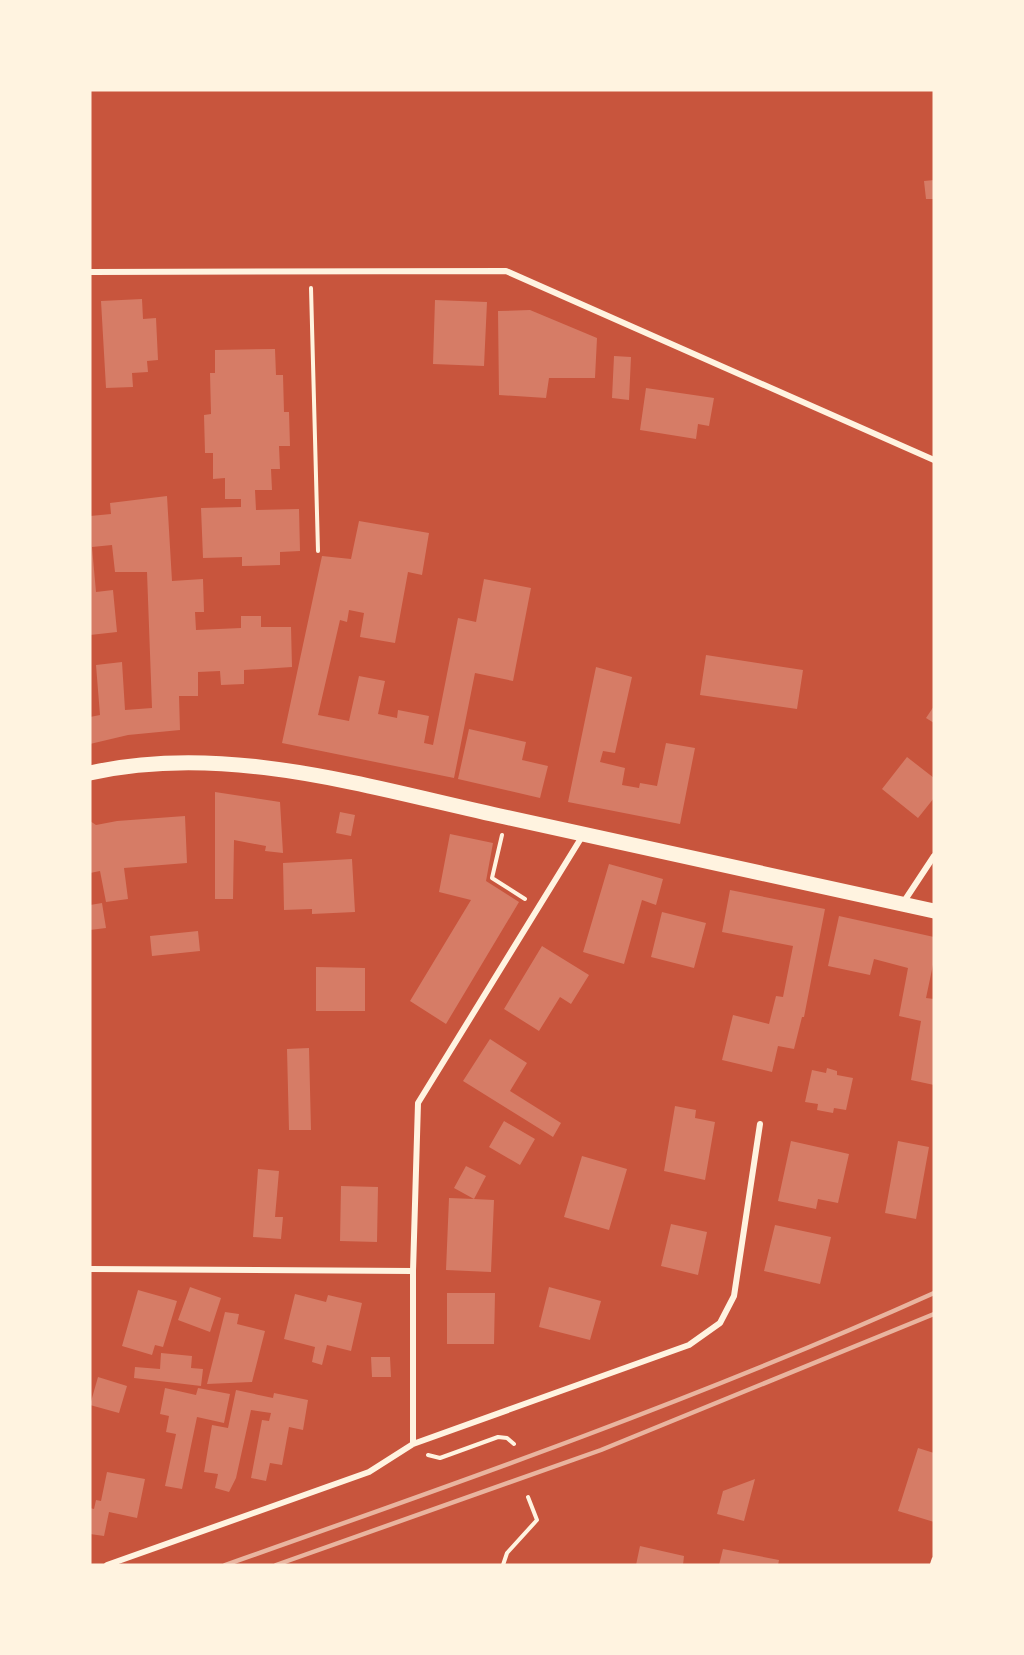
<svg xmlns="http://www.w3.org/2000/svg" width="1024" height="1655" font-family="Roboto,sans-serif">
<rect width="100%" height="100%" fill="#c8553d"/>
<path fill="#d67c66" d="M 934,180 L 934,199 L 926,199 L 924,181 Z
M 142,299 L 143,319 L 156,318 L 158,360 L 147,361 L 148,372 L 132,373 L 133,387 L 106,388 L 101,301 Z
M 435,300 L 487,302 L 484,366 L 433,364 Z
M 530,310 L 597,338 L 595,378 L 549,378 L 546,398 L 499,395 L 498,311 Z
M 275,349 L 276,375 L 283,375 L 284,412 L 289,412 L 290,446 L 279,446 L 280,469 L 271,469 L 272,490 L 255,490 L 256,510 L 299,509 L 300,551 L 280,552 L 280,565 L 242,566 L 242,557 L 203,558 L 201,508 L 241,507 L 241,499 L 225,499 L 225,478 L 213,479 L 213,453 L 205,453 L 204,415 L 211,414 L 210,373 L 215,373 L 215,350 Z
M 614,356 L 631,357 L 629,400 L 612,398 Z
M 646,388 L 714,398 L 709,426 L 698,424 L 696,439 L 640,430 Z
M 167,496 L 172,581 L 203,579 L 204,612 L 195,612 L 196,630 L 241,628 L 241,616 L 261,616 L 261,627 L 291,627 L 292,667 L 244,670 L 244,684 L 221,685 L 220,671 L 198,672 L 198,696 L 179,696 L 180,730 L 128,735 L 90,744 L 90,717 L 100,715 L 96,665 L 122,662 L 125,710 L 152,708 L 147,572 L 115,572 L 112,545 L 92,547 L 96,592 L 113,590 L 117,632 L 90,635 L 90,516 L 111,514 L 110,503 Z
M 359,521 L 429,533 L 422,575 L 408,572 L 395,643 L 360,637 L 364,613 L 349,610 L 347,622 L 340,620 L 318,715 L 349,721 L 359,676 L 385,681 L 378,714 L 397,718 L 398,710 L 429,716 L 424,743 L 433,745 L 458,618 L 476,622 L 484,579 L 531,588 L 513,681 L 475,673 L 454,778 L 282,743 L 322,556 L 351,559 Z
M 706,655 L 803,670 L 797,709 L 700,695 Z
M 596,667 L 632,677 L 615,753 L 603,751 L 600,762 L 625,768 L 622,785 L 639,788 L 640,783 L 657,786 L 666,743 L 695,748 L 680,824 L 568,802 Z
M 934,706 L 934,723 L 926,718 Z
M 469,729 L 526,742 L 522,760 L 548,766 L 540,798 L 458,779 Z
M 907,757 L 934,778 L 934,798 L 918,818 L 882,789 Z
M 215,792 L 280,802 L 283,853 L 265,851 L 266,846 L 234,840 L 233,899 L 215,899 Z
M 340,812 L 355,815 L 351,836 L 336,833 Z
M 185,816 L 187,863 L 124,868 L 128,899 L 106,902 L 100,871 L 90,873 L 90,821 L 96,825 L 117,821 Z
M 450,834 L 493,843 L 486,881 L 519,902 L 446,1024 L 410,1001 L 471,900 L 439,892 Z
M 352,859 L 355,912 L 312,914 L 312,909 L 284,910 L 283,863 Z
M 609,864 L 663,879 L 656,905 L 642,900 L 624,964 L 583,952 Z
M 730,890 L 825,909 L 804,1017 L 802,1017 L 794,1049 L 778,1046 L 772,1072 L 722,1060 L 733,1015 L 769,1024 L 776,996 L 783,997 L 793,946 L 722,932 Z
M 102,903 L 106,928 L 90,930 L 90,905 Z
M 662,912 L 706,923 L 694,968 L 651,957 Z
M 839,916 L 934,937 L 934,960 L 926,998 L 934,999 L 934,1085 L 911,1080 L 921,1021 L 899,1016 L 908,968 L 874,959 L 870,975 L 828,966 Z
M 198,931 L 200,951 L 152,956 L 150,936 Z
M 542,946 L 589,975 L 571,1004 L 560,997 L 539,1031 L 504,1009 Z
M 316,967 L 365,968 L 365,1011 L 316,1011 Z
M 490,1039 L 527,1063 L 510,1091 L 561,1123 L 553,1137 L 463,1081 Z
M 309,1048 L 311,1130 L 289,1130 L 287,1049 Z
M 827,1068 L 837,1071 L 837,1075 L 853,1078 L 846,1110 L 834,1108 L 833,1113 L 817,1110 L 818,1104 L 805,1102 L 812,1070 L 826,1073 Z
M 675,1106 L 696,1110 L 695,1118 L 715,1122 L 705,1180 L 664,1171 Z
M 504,1121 L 535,1139 L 520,1165 L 489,1147 Z
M 791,1141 L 849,1154 L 838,1203 L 818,1199 L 816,1209 L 778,1201 Z
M 898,1141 L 929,1147 L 916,1219 L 885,1213 Z
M 582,1156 L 627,1169 L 609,1230 L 564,1217 Z
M 466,1166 L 486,1176 L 474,1199 L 494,1200 L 491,1272 L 446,1270 L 449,1198 L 474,1199 L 454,1188 Z
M 258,1169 L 279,1171 L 275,1217 L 283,1217 L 281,1239 L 253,1237 Z
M 341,1186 L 378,1187 L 377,1242 L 340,1241 Z
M 671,1224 L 707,1232 L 698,1275 L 661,1266 Z
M 775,1225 L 831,1237 L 820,1284 L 764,1271 Z
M 190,1287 L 221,1298 L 210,1332 L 178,1320 Z
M 549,1287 L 601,1301 L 590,1340 L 539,1327 Z
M 138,1290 L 177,1301 L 163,1347 L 155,1345 L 152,1355 L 122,1346 Z
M 447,1293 L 495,1293 L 494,1344 L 447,1344 Z
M 295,1294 L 326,1302 L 328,1295 L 362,1303 L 351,1351 L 327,1345 L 322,1365 L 312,1362 L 315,1347 L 284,1339 Z
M 225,1312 L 239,1314 L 237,1324 L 265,1331 L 252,1382 L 207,1384 Z
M 161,1353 L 192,1356 L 191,1368 L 203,1369 L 201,1386 L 134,1378 L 135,1367 L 160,1369 Z
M 371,1357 L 390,1357 L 391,1377 L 372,1377 Z
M 98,1377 L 127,1386 L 119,1413 L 90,1405 Z
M 165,1388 L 196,1395 L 198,1388 L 230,1394 L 224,1423 L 197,1417 L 182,1489 L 165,1486 L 176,1434 L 166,1432 L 169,1416 L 160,1414 Z
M 236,1390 L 273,1398 L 274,1393 L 308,1400 L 303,1430 L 289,1427 L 282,1465 L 270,1463 L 266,1481 L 251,1478 L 262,1420 L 269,1421 L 271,1413 L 251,1410 L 236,1478 L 229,1492 L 215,1488 L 218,1474 L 204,1472 L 212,1425 L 228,1428 Z
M 918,1448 L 934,1453 L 934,1522 L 898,1511 Z
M 107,1472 L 145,1479 L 137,1518 L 109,1512 L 104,1536 L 90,1534 L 90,1508 L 94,1509 L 96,1500 L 101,1501 Z
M 755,1479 L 744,1521 L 717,1514 L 723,1491 Z
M 640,1546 L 684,1556 L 683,1565 L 636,1565 Z
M 723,1549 L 779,1560 L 778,1565 L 719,1565 Z"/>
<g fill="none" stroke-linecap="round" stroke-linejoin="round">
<path stroke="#fff3e0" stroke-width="4" d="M 311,288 L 318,551
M 502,835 L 492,878 L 525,899
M 428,1455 L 440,1458 L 498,1437 L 507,1438 L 514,1444
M 503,1565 L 507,1553 L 537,1520 L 528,1497"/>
<path stroke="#fff3e0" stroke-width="4.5" d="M 932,1565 L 934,1559"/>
<path stroke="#fff3e0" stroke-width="6" d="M 90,272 L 506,271 L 934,460
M 903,903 L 934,856
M 90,1269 L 413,1271
M 413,1444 L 413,1271 L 418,1103 L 583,835
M 107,1565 L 369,1472 L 413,1444 L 689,1345 L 720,1323 L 734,1296 L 760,1124"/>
<path stroke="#fff3e0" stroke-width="15" d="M 90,773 C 228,742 371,788 505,817 C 648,847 791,879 934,911"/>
<path stroke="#e9b49f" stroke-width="4.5" d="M 225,1565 C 464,1481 703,1397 934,1293
M 276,1565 L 601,1450 L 934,1314"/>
</g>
<rect width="1024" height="1655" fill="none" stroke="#fff3e0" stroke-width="183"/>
</svg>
